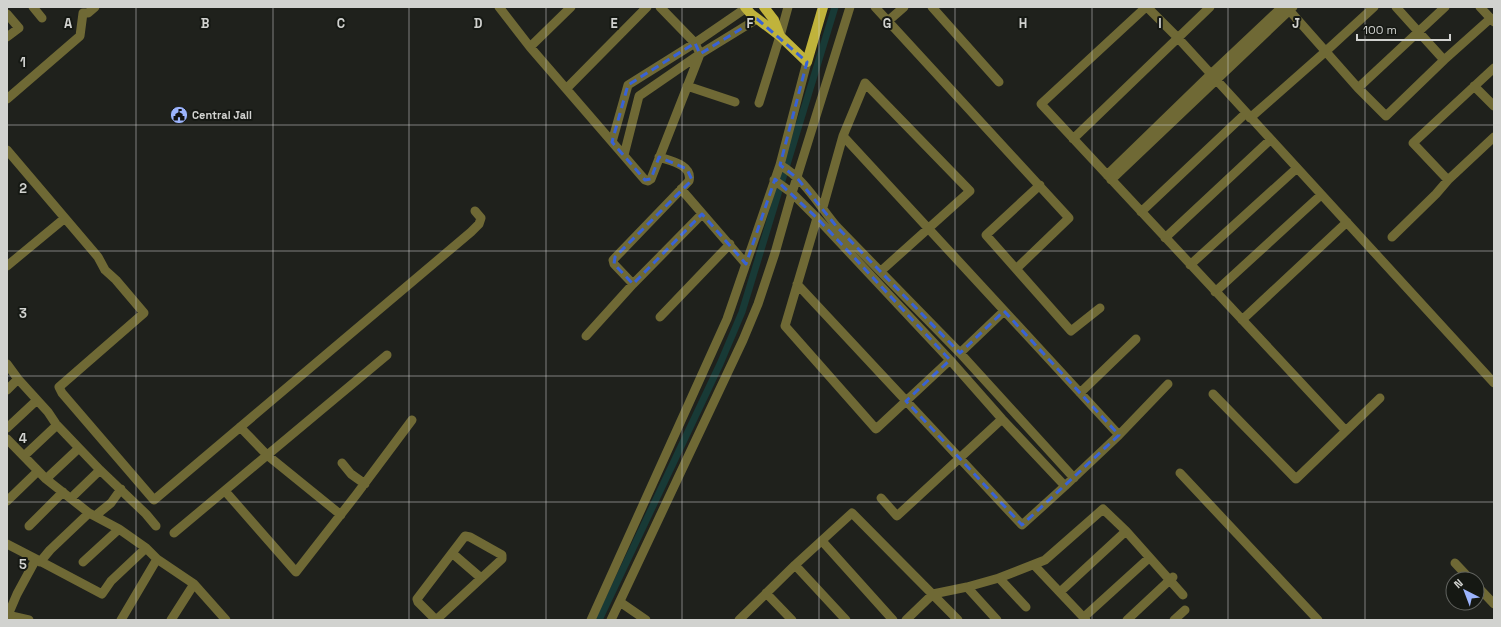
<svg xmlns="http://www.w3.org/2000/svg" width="1501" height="627" font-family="'Space Grotesk',sans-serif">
<rect width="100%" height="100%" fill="#1f211c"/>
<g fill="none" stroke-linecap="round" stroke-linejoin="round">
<path stroke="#183a36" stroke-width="7" d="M 599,620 L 720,364 L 742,312 L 835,7"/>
<path stroke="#6f6935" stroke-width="9" d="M 33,7 L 42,18
M 499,7 L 530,47 L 645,180 L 648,181 L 651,179 L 700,54 L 695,43 L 660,7
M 875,7 L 1069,218 L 1016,269
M 932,7 L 999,82
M 1146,7 L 1041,104 L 1346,431
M 1147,7 L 1178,38 L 1494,383
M 1480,7 L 1494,22
M 1289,10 L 1358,88 L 1386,116 L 1444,60 L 1396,7
M 83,13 L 88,13 L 95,7
M 7,14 L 19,28 L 7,37
M 888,21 L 904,7
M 530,47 L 571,7
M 1444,60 L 1491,18
M 1494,68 L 1413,143 L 1448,180 L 1494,137
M 687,86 L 735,102
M 1474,86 L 1494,106
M 567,88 L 647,7
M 1358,88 L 1445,7
M 7,99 L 80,36 L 83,13
M 759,103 L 780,36 L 788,7
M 1250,118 L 1325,52 L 1374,7
M 843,136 L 1119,435
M 1073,139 L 1210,7
M 612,142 L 628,85 L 695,43 L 746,8
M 7,150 L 98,257 L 105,270 L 116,280 L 144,313 L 59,387 L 62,393 L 154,500 L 471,232 L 479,224 L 481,218 L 475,211
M 624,155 L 639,96 L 700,54 L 757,19
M 780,165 C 805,179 819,206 837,227 L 960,353 L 1074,478
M 1107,175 L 1211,74 L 1282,7
M 774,180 L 792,193 L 817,218 L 950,360 L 1002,419 L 1065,486 L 1119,435 L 1168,384
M 1111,180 L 1293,7
M 1040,185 L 986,235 L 1071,331 L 1100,308
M 681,189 L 746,264
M 823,207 L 843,136 L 865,83 L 970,191 L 881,271
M 1141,212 L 1246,113
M 817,218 L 785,326 L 876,429 L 950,360
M 1392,237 L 1436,194 L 1448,180
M 1165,238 L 1270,140
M 1190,265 L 1297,168
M 7,266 L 65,218
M 633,284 L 614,264 L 613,260 L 689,181 C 693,165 671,161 659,157
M 797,284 L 1022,525 L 1065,486
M 1215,292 L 1321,195
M 660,317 L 730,244
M 1242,320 L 1347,222
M 586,336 L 633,284 L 702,214
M 960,353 L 1004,311
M 7,364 L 18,379 L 48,412 L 56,424 L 100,470 L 146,514 L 156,526
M 7,390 L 18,379
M 1080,393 L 1136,339
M 1213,394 L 1296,479 L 1380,398
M 240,427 L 267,455 L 341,515
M 7,428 L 37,400
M 7,439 L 46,479 L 89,513 L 119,529 L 146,548 L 157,559 L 194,584 L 226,620
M 24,456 L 57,425
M 342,463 L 351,474 L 365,484
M 1180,473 L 1318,620
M 46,479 L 79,448
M 225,491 L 296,572 L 356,495 L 412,420
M 71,498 L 100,470
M 881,498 L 897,516 L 1002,419
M 7,501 L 38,471
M 95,516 L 111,503 L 121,489
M 29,526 L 63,492
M 174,533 L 387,355
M 822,541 L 893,620
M 7,544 L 36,559 L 17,594 L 8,615
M 452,553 L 481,578
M 36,559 L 102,594 L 111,581 L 146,548
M 40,562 L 50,550 L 89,513
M 83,562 L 119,529
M 1455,563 L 1470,579
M 795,565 L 846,620
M 1034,565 L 1086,620
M 999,578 L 1026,607
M 1477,586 L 1494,604
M 967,587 L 997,620
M 1060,592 L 1126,531
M 766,593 L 792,620
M 620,602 L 646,620
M 7,615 L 29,620
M 1084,617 L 1149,558
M 121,620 L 157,559
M 171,620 L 194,584
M 436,620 L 502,559 L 502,555 L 470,537 L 465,536 L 417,599 L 418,602 L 436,620
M 591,620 L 727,319 L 780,165 L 807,62
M 611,620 L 743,340 L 758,304 L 775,253 L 792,193 L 850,7
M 739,620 L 795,565 L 852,513 L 958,620
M 906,620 L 933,594 L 967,587 L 999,578 L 1045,560 L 1103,509 L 1126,531 L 1183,595
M 1127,620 L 1173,577
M 1174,620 L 1185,610"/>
<path stroke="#c0b33b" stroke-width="10" d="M 745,7 L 751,14 L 780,36 L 807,62 L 823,7
M 764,7 L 774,20 L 780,36"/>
</g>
<path fill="none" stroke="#3862d7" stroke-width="3" stroke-dasharray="8 5" stroke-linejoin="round" d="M 757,19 L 807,62 L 780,165 L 797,178 L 837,227 L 960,353 L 1004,311 L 1119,435 L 1022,525 L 906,401 L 950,360 L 817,218 L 775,179 L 746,264 L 702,214 L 633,284 L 614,264 L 615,257 L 692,180 L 687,169 L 659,157 L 651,179 L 645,180 L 612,142 L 628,85 L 695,43 L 700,54 Z"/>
<path fill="none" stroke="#d1d2cf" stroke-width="1" stroke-opacity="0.55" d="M 136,7 L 136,620M 273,7 L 273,620M 409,7 L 409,620M 546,7 L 546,620M 682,7 L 682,620M 819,7 L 819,620M 955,7 L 955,620M 1092,7 L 1092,620M 1228,7 L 1228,620M 1365,7 L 1365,620M 7,125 L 1494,125M 7,251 L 1494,251M 7,376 L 1494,376M 7,502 L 1494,502"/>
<defs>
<symbol id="civic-disc" viewBox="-11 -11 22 22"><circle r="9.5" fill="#9cb4fd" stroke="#151813"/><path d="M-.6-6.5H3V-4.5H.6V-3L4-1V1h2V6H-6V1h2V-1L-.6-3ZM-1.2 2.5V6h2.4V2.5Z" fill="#111"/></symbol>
</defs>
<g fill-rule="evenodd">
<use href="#civic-disc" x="169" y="105" width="20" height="20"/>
</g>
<g text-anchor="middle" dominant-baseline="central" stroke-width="4" stroke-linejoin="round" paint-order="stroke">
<g font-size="11" font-weight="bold" fill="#d1d2cf" stroke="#151813" text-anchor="start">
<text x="192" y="115">Central Jail</text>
</g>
</g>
<g font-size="13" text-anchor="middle" font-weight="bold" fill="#d1d2cf" stroke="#151813" stroke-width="4" stroke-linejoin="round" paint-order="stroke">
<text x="68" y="28">A</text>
<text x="205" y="28">B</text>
<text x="341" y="28">C</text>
<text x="478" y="28">D</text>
<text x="614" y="28">E</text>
<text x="750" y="28">F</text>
<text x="887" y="28">G</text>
<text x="1023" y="28">H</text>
<text x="1160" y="28">I</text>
<text x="1296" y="28">J</text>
<text x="23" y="67">1</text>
<text x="23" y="193">2</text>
<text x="23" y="318">3</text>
<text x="23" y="443">4</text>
<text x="23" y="569">5</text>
</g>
<rect width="1501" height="627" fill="none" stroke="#d1d2cf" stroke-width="16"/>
<g transform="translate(1465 591) rotate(318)"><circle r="19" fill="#151813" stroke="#60625e"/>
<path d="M0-3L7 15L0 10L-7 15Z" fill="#9cb4fd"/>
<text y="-6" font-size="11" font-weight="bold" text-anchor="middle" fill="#d1d2cf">N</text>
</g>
<path d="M1357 34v6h93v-6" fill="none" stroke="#d1d2cf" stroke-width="2"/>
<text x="1363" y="34" font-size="12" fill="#d1d2cf" stroke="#151813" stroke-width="3" paint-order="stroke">100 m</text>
</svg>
